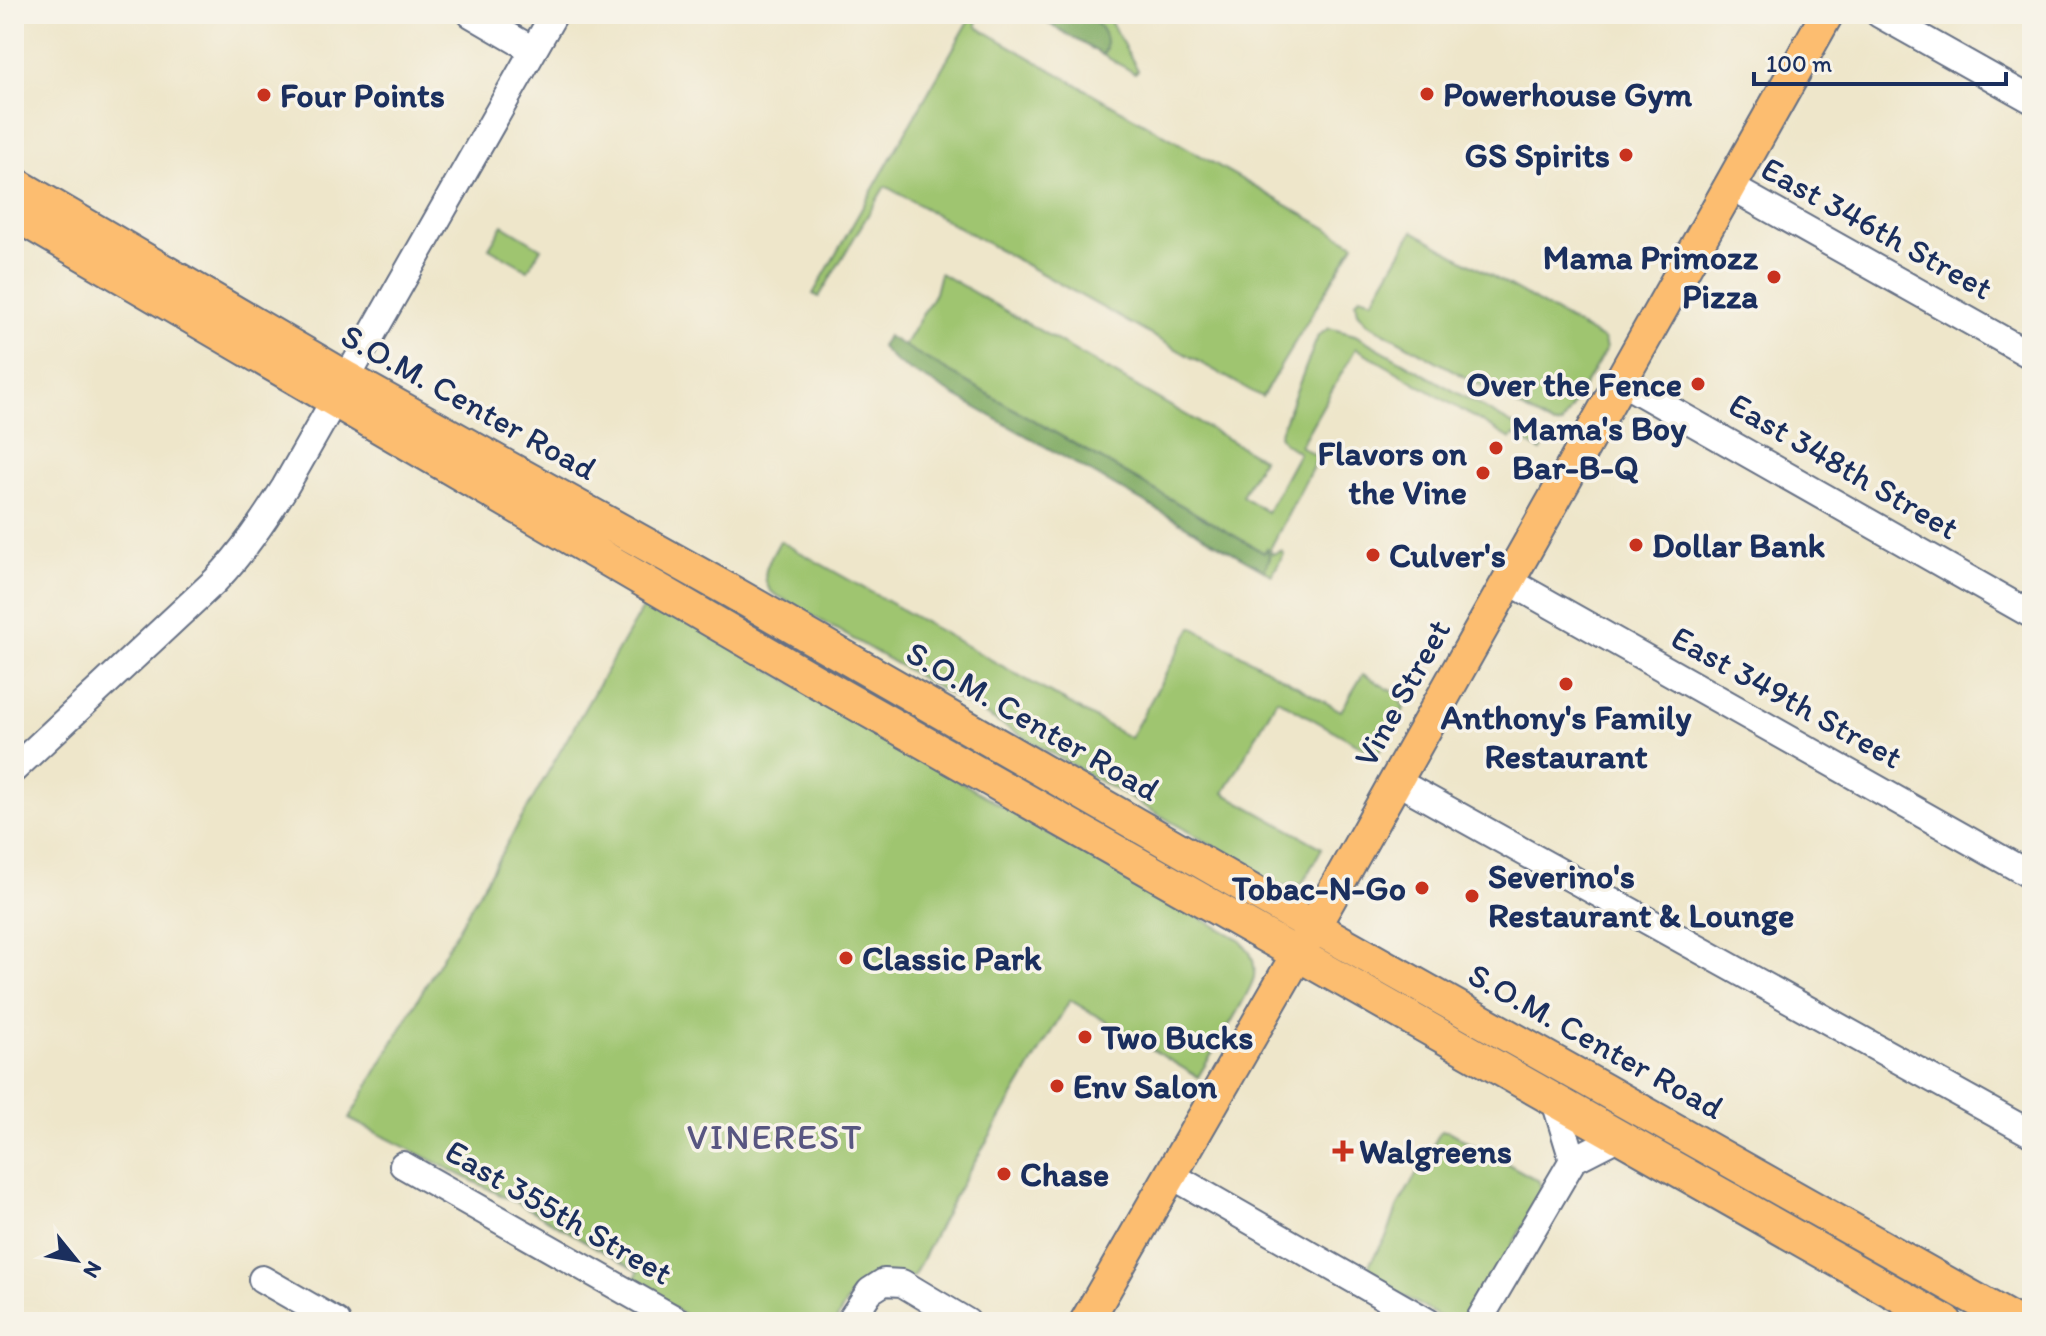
<svg xmlns="http://www.w3.org/2000/svg" width="2046" height="1336" font-family="Itim,sans-serif">
<rect width="100%" height="100%" fill="#f7f3e8"/>
<filter id="ink" filterUnits="userSpaceOnUse"><feTurbulence type="fractalNoise" baseFrequency=".0125" numOctaves="2"/><feDisplacementMap in="SourceGraphic" scale="16" xChannelSelector="R" yChannelSelector="G"/><feConvolveMatrix kernelMatrix="1 2 1 2 8 2 1 2 1" color-interpolation-filters="sRGB"/></filter>
<filter id="wash" filterUnits="userSpaceOnUse"><feTurbulence type="fractalNoise" baseFrequency=".006" numOctaves="4" result="noise"/><feDisplacementMap in="SourceGraphic" scale="32" xChannelSelector="R" yChannelSelector="G"/><feGaussianBlur stdDeviation="1.8" result="paint"/><feColorMatrix in="noise" values="0 0 0 0 0 0 0 0 0 0 0 0 0 0 0 0 0 1.4 0 .05"/><feComposite in="paint" operator="in"/></filter>
<g filter="url(#wash)">
<rect width="100%" height="100%" fill="#eee6ca"/>
<path fill="#9fc570" stroke="#5d7a67" stroke-width="2" d="M 973,14 L 979,14 L 976,20 L 977,27 L 1354,244 L 1262,397 L 885,186 L 819,297 L 813,294 Z
M 1082,14 L 1106,14 L 1138,70 L 1135,73 L 1103,55 L 1106,49 Z
M 503,225 L 541,248 L 528,270 L 489,248 Z
M 1413,231 L 1604,340 L 1606,349 L 1561,425 L 1554,426 L 1367,323 L 1358,312 L 1356,302 L 1360,296 L 1373,300 Z
M 940,273 L 1262,459 L 1242,496 L 1267,512 L 1299,453 L 1283,442 L 1279,435 L 1318,336 L 1329,328 L 1355,335 L 1545,443 L 1541,451 L 1514,435 L 1511,439 L 1356,348 L 1300,446 L 1318,457 L 1270,549 L 1272,554 L 1281,551 L 1284,554 L 1272,575 L 1264,570 L 1270,558 L 1266,550 L 1265,553 L 904,346 L 935,293 Z
M 780,541 L 1130,738 L 1192,627 L 1341,711 L 1363,674 L 1398,695 L 1404,709 L 1378,753 L 1373,753 L 1277,699 L 1224,793 L 1322,848 L 1302,884 L 1274,886 L 1254,874 L 1255,870 L 773,593 C 756,577 771,558 780,541 Z
M 648,598 L 1063,842 L 1237,938 C 1249,948 1256,959 1254,977 C 1251,993 1209,1058 1198,1077 L 1070,1000 L 954,1197 L 913,1277 C 862,1267 859,1281 835,1322 L 699,1322 L 631,1286 L 638,1272 L 531,1210 L 349,1119 Z
M 1441,1131 L 1448,1131 L 1539,1181 L 1542,1193 L 1468,1322 L 1449,1322 L 1374,1279 L 1369,1268 L 1370,1263 L 1388,1234 L 1397,1208 Z"/>
<path fill="#7faa62" stroke="#4d6c60" stroke-width="2" d="M 1032,14 C 1044,14 1073,10 1083,15 C 1100,21 1112,38 1103,55 Z
M 887,336 L 1264,553 L 1267,548 L 1270,558 L 1264,570 L 897,363 L 881,347 Z"/>
</g>
<g filter="url(#ink)">
<g fill="none" stroke-linecap="round" stroke-linejoin="round">
<defs>
<path id="minor" d="M 471,14 L 533,50
M 1879,14 L 2032,100
M 1729,186 L 2032,356
M 1620,381 L 2032,615
M 1507,580 L 2032,876
M 14,769 L 215,581 C 243,552 264,520 285,487 L 554,14
M 1396,781 L 2032,1134
M 1555,1101 L 1573,1160
M 403,1165 L 680,1322
M 1171,1175 L 1428,1322
M 262,1279 L 337,1322
M 849,1322 L 870,1291 L 884,1282 L 902,1283 L 967,1322
M 1478,1322 L 1573,1160 L 1618,1137"/>
<path id="major" d="M 14,183 L 347,378 L 732,592 L 1299,918 L 2016,1322
M 14,214 L 814,680 L 1946,1322
M 1086,1322 L 1330,898 L 1827,14"/>
</defs>
<use href="#minor" stroke="#656f84" stroke-width="30"/>
<use href="#major" stroke="#656f84" stroke-width="36"/>
<use href="#minor" stroke="#fff" stroke-width="26"/>
<use href="#major" stroke="#fcbd6f" stroke-width="32"/>
</g>
</g>
<g fill="#c8321e" stroke="#f7f3e8" stroke-width="3">
<circle cx="1427" cy="94" r="8"/>
<circle cx="264" cy="95" r="8"/>
<circle cx="1626" cy="155" r="8"/>
<circle cx="1774" cy="277" r="8"/>
<circle cx="1698" cy="384" r="8"/>
<circle cx="1496" cy="448" r="8"/>
<circle cx="1483" cy="473" r="8"/>
<circle cx="1636" cy="545" r="8"/>
<circle cx="1373" cy="555" r="8"/>
<circle cx="1566" cy="684" r="8"/>
<circle cx="1422" cy="888" r="8"/>
<circle cx="1472" cy="896" r="8"/>
<circle cx="846" cy="958" r="8"/>
<circle cx="1085" cy="1037" r="8"/>
<circle cx="1057" cy="1086" r="8"/>
<path d="M1339 1139h8v8h8v8h-8v8h-8v-8h-8v-8h8z"/>
<circle cx="1004" cy="1174" r="8"/>
</g>
<g text-anchor="middle" dominant-baseline="central" stroke-width="7" stroke-linejoin="round" paint-order="stroke">
<g font-size="34" font-weight="bold" fill="#1b2f5e" stroke="#f7f3e8" text-anchor="start">
<text x="1443" y="94">Powerhouse Gym</text>
<text x="280" y="95">Four Points</text>
<text x="1610" y="155" text-anchor="end">GS Spirits</text>
<text x="1758" y="257" text-anchor="end">Mama Primozz<tspan x="1758" dy="39">Pizza</tspan></text>
<text x="1682" y="384" text-anchor="end">Over the Fence</text>
<text x="1512" y="428">Mama's Boy<tspan x="1512" dy="39">Bar-B-Q</tspan></text>
<text x="1467" y="453" text-anchor="end">Flavors on<tspan x="1467" dy="39">the Vine</tspan></text>
<text x="1652" y="545">Dollar Bank</text>
<text x="1389" y="555">Culver's</text>
<text x="1566" y="717" text-anchor="middle">Anthony's Family<tspan x="1566" dy="39">Restaurant</tspan></text>
<text x="1488" y="876">Severino's<tspan x="1488" dy="39">Restaurant &amp; Lounge</tspan></text>
<text x="1406" y="888" text-anchor="end">Tobac-N-Go</text>
<text x="862" y="958">Classic Park</text>
<text x="1101" y="1037">Two Bucks</text>
<text x="1073" y="1086">Env Salon</text>
<text x="1359" y="1151">Walgreens</text>
<text x="1020" y="1174">Chase</text>
</g>
<g font-size="34" fill="#1b2f5e" stroke="#f7f3e8">
<text transform="translate(1877 228) rotate(29)">East 346th Street</text>
<text transform="translate(469 402) rotate(29)">S.O.M. Center Road</text>
<text transform="translate(1844 466) rotate(30)">East 348th Street</text>
<text transform="translate(1402 693) rotate(-61)">Vine Street</text>
<text transform="translate(1787 697) rotate(29)">East 349th Street</text>
<text transform="translate(1033 721) rotate(30)">S.O.M. Center Road</text>
<text transform="translate(1596 1041) rotate(29)">S.O.M. Center Road</text>
<text transform="translate(559 1212) rotate(30)">East 355th Street</text>
</g>
<g font-size="36" letter-spacing="2" fill="#585681" stroke="#f7f3e8">
<text x="775" y="1136">VINEREST</text>
</g>
</g>
<rect width="2046" height="1336" fill="none" stroke="#f7f3e8" stroke-width="48"/>
<g transform="translate(76 1260) rotate(120)" stroke="#f7f3e8" stroke-width="6" paint-order="stroke">
<path d="M0-6L14 30L0 20L-14 30Z" fill="#1b2f5e"/>
<text y="-12" font-size="22" font-weight="bold" text-anchor="middle" fill="#1b2f5e">N</text>
</g>
<path d="M1754 72v12h252v-12" fill="none" stroke="#1b2f5e" stroke-width="4"/>
<text x="1766" y="72" font-size="24" fill="#1b2f5e" stroke="#f7f3e8" stroke-width="6" paint-order="stroke">100 m</text>
</svg>
